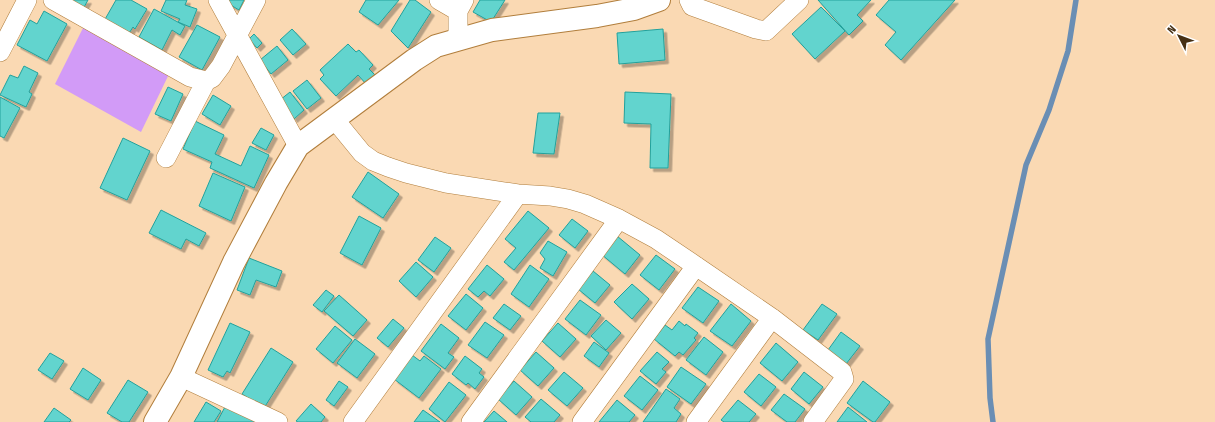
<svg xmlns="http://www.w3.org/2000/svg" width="1215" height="422" font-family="'Fira Sans Condensed',sans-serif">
<defs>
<filter id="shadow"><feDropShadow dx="3.5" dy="3.5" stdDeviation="0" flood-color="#0004"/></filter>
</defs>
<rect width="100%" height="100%" fill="#fad9b3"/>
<path fill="#d29bf7" d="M 85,24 L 170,72 L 141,132 L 55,84 Z"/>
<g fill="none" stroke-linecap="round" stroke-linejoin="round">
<path stroke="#6a8eb4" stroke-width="5.5" d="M 993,422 L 990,398 L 988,339 L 1026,165 L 1049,110 L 1068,51 L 1076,0"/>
</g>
<path fill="#62d4ce" stroke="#22a19c" filter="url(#shadow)" d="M 67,0 L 88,0 L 83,9 Z
M 116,0 L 131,0 L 147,9 L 135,29 L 133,27 L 128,35 L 104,21 Z
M 166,0 L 187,0 L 185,5 L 197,9 L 190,27 L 178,22 L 180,19 L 161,11 Z
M 224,0 L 244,0 L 239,10 L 224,1 Z
M 366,0 L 399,0 L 378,25 L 359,12 Z
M 410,0 L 415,0 L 431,12 L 408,48 L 391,31 Z
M 480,0 L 505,0 L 491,22 L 473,12 Z
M 818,0 L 871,0 L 857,15 L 863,21 L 849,35 Z
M 889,0 L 955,0 L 901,60 L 885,45 L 896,32 L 876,15 Z
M 821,7 L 845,31 L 815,59 L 792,34 Z
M 154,9 L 185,26 L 180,35 L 172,30 L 162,50 L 139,37 Z
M 44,11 L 67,24 L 47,61 L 17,45 L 30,20 L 37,24 Z
M 197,25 L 220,37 L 202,70 L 179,57 Z
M 292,29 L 306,44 L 293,55 L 280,40 Z
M 663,29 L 665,60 L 619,64 L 617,33 Z
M 254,34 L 262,43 L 257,48 L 249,39 Z
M 348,44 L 356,52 L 359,50 L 373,65 L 369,69 L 376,76 L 367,85 L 358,75 L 336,96 L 320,79 L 324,75 L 320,70 Z
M 277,46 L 288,60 L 271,74 L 260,60 Z
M 24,66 L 38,73 L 29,92 L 32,94 L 26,107 L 0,95 L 10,75 L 18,78 Z
M 307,80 L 321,98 L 307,109 L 293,91 Z
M 168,87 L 183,94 L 171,121 L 155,114 Z
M 290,92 L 304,110 L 294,119 L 280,100 Z
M 625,92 L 671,94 L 668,168 L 650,168 L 651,124 L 624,123 Z
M 213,95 L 231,106 L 220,125 L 202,114 Z
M 0,97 L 20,108 L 4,138 L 0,136 Z
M 538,113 L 560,113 L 554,154 L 533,153 Z
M 195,121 L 224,135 L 215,154 L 241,166 L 250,146 L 269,155 L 254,188 L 210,168 L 212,162 L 183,149 Z
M 261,128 L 274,135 L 266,150 L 252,143 Z
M 123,138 L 150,151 L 127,200 L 100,188 Z
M 368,172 L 399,194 L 383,218 L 352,197 Z
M 213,173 L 245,187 L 231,221 L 199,206 Z
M 161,210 L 206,233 L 199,246 L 186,239 L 181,249 L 149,233 Z
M 528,211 L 549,228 L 514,270 L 504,262 L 516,248 L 505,239 Z
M 359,216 L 381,228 L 362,265 L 340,253 Z
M 572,219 L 588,231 L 575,248 L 559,235 Z
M 617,236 L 640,255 L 625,274 L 601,254 Z
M 435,237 L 451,248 L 434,272 L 418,260 Z
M 548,241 L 567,252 L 553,276 L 540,268 L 545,259 L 540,253 Z
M 656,255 L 675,269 L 659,290 L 640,275 Z
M 249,258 L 282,271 L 276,287 L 256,280 L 250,295 L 237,290 Z
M 416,262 L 433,277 L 416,297 L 399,281 Z
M 487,265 L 504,279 L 490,296 L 484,291 L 478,297 L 468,289 Z
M 530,265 L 549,279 L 529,307 L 511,294 Z
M 593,271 L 610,285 L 595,303 L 578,289 Z
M 632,284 L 649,299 L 632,319 L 614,302 Z
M 698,287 L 719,301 L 703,323 L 682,308 Z
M 326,290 L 334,296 L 322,312 L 313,305 Z
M 466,294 L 483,308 L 466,330 L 448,316 Z
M 339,295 L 367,320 L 353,336 L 324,311 Z
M 580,300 L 601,315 L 586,335 L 565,319 Z
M 504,304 L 521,316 L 510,330 L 493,318 Z
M 731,304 L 751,321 L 732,346 L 710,331 Z
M 822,304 L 837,314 L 818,340 L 803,330 Z
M 393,319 L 404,328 L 388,347 L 377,338 Z
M 606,320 L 621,333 L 606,350 L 591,336 Z
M 679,321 L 685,326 L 686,324 L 698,333 L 694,338 L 696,340 L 683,355 L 679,352 L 675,356 L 654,339 L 665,325 L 672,330 Z
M 485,322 L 504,335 L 487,358 L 468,345 Z
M 230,323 L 250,332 L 230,373 L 227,371 L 223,377 L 208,370 Z
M 558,323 L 576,339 L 560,357 L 542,341 Z
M 441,324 L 459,338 L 448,353 L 454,357 L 445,369 L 421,351 Z
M 335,326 L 352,340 L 333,363 L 316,349 Z
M 841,332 L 860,346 L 846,364 L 828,350 Z
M 704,337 L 723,352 L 706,375 L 686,360 Z
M 355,339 L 375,354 L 357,378 L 337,363 Z
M 594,342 L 609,353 L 599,367 L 584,356 Z
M 776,343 L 798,362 L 782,381 L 760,363 Z
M 271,348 L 293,362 L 264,408 L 242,394 Z
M 536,352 L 554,368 L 538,386 L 520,370 Z
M 657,352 L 669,362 L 662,369 L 666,372 L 656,384 L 640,371 Z
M 50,353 L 64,361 L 52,379 L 38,370 Z
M 412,355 L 420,361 L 424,356 L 441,369 L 419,398 L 394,379 Z
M 465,356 L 482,369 L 479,373 L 484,377 L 475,389 L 468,383 L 466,385 L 452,374 Z
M 681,367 L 706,384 L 691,404 L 667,387 Z
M 83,368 L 101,380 L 88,400 L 70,389 Z
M 564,372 L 583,388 L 567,406 L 548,390 Z
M 804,372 L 823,387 L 809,404 L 791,389 Z
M 759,374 L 776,387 L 761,406 L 744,392 Z
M 640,376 L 658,390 L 642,410 L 624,396 Z
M 128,380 L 148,392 L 129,422 L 122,422 L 107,413 Z
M 339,381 L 348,387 L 334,406 L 326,400 Z
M 514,381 L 532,397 L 516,415 L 498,399 Z
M 863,381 L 890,402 L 875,422 L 873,422 L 847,403 Z
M 449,382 L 466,395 L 445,422 L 429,409 Z
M 666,389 L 680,399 L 674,408 L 681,414 L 676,422 L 643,422 Z
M 784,394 L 805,409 L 795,422 L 787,422 L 771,410 Z
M 541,399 L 560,415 L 554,422 L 531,422 L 525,417 Z
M 617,400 L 635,415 L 629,422 L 599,422 Z
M 738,400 L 756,414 L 749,422 L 724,422 L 721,420 Z
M 206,402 L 221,411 L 214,422 L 194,422 Z
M 311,404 L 325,417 L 321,422 L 298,422 L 296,421 Z
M 226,405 L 256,422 L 217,422 Z
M 848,407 L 867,422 L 837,422 Z
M 54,408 L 71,420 L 69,422 L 44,422 Z
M 423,410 L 440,422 L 414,422 Z
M 494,411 L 507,422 L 484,422 Z"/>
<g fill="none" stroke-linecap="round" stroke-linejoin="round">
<defs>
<path id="minor" d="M 53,0 L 190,77 L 206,81 L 212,78 L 221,66 L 256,0
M 218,0 L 298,146
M 439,0 L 458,11
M 689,0 L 692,6 L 756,29 L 766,31 L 799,0
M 458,39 L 458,11 L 464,0
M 0,52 L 27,0
M 335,120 L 362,153 L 373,161 L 388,167 L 406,173 L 446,183 L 518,194 L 550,196 L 568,199 L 585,204 L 619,219 L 656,239 L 696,266 L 772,318 L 842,372 L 844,379 L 842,382 L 813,422
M 166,158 L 206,81
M 181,377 L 278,422
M 353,422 L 518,194
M 471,422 L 619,219
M 582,422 L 696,266
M 696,422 L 772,318"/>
<path id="tertiary" d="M 155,422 L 181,377 L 234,262 L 276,183 L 298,146 L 414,60 L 436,46 L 492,30 L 597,16 L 634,9 L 659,0"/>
</defs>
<use href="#minor" stroke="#b17e3c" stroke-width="20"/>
<use href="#tertiary" stroke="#b17e3c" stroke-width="24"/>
<use href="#minor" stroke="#fff" stroke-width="19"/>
<use href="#tertiary" stroke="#fff" stroke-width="22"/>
</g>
<g transform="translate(1179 36) rotate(312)" stroke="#ffffff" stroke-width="3" paint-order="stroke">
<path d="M0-3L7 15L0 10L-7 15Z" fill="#463014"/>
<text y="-6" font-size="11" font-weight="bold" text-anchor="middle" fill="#463014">N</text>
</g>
</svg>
